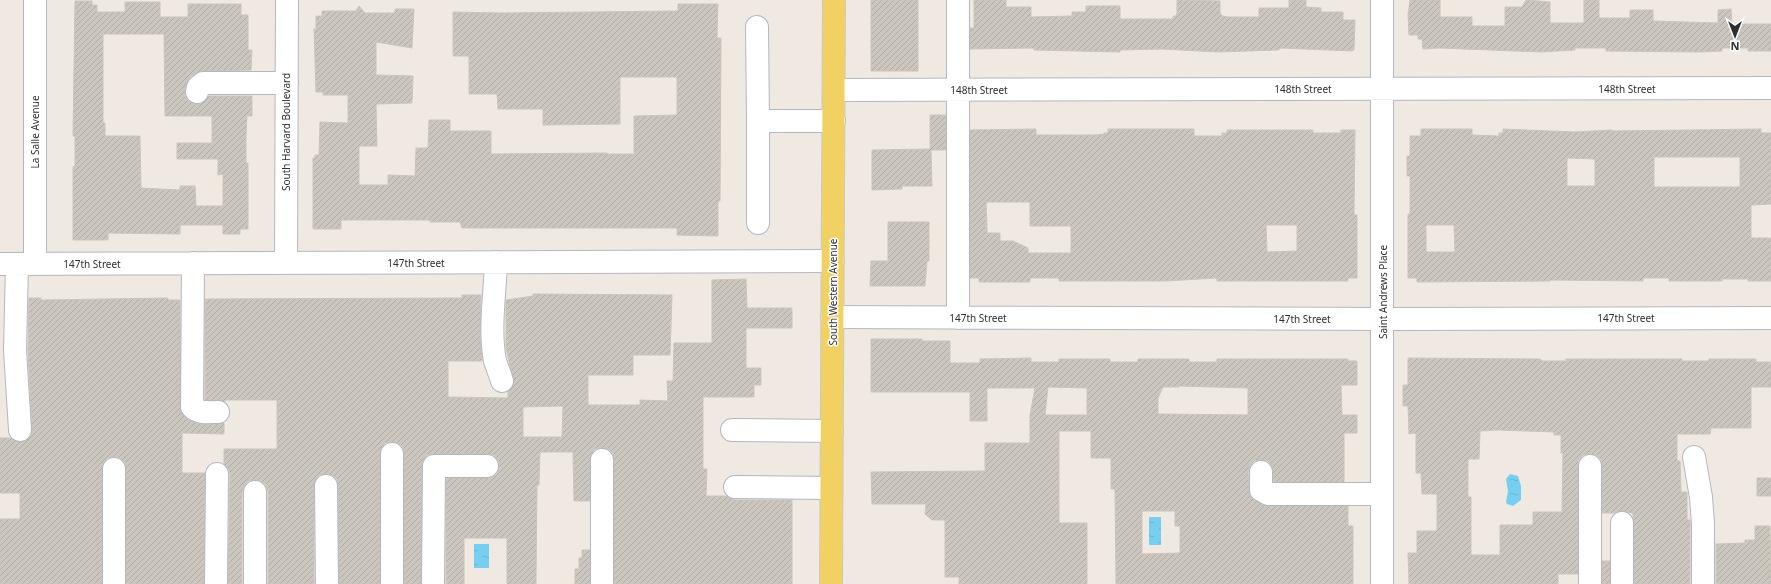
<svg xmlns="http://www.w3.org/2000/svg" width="1771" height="584" font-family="'Noto Sans',sans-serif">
<defs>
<pattern id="water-ripples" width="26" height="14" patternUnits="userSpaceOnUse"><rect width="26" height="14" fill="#75cff0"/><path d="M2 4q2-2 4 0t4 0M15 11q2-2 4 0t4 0" fill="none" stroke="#66b2ce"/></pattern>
<pattern id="building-hatch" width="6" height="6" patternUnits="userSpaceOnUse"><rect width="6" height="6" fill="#cbc7bf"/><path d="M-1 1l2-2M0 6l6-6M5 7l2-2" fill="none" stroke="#afaba4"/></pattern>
</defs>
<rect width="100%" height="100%" fill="#efe9e1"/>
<path fill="url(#water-ripples)" d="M 1510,474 L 1518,476 L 1521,486 L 1521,500 L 1513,506 L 1507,504 L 1506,502 L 1508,491 L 1506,479 Z
M 1149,517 L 1161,517 L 1161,545 L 1149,545 Z
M 474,544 L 489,544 L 489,568 L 474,568 Z"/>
<path fill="url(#building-hatch)" stroke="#cbc5ba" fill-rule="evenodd" d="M 871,0 L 918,0 L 918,71 L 871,71 Z
M 974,0 L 1006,0 L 1006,7 L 1031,7 L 1031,17 L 1072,16 L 1072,12 L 1086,12 L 1086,6 L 1120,6 L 1120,19 L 1173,19 L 1173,16 L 1176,16 L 1177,13 L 1177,0 L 1220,1 L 1220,13 L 1222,16 L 1229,17 L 1259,17 L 1259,8 L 1289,8 L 1289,0 L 1306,0 L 1306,7 L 1321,8 L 1321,12 L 1343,12 L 1343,20 L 1355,20 L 1354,50 L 1352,51 L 1281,48 L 1278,50 L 1218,52 L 1162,49 L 1120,50 L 1120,52 L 1034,50 L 1034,48 L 970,49 L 970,28 L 974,28 Z
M 1410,0 L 1440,0 L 1440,17 L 1472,17 L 1472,26 L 1505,26 L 1505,7 L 1522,7 L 1526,0 L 1550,2 L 1550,23 L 1584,23 L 1584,0 L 1599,0 L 1599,18 L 1630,18 L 1630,10 L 1653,10 L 1653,21 L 1718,23 L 1718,10 L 1731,9 L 1732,24 L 1771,24 L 1771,51 L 1748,51 L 1748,48 L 1722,48 L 1722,51 L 1701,52 L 1606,51 L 1606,48 L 1575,48 L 1575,50 L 1541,52 L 1439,48 L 1423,49 L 1422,39 L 1418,39 L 1418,35 L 1409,35 L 1408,15 Z
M 75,1 L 92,1 L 92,5 L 97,5 L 97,12 L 125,12 L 125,2 L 160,2 L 160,17 L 188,17 L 188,4 L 241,4 L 241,15 L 248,15 L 248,50 L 252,50 L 251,70 L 202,71 L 190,77 L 185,90 L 185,96 L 188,101 L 195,104 L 201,104 L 209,96 L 252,96 L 252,116 L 247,116 L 246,135 L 246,163 L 248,163 L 248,229 L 240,229 L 240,234 L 223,234 L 223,225 L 180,225 L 180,234 L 108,233 L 108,240 L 73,240 L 73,167 L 75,165 L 75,136 L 73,136 ZM 103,34 L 164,34 L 165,116 L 212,116 L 212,143 L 177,143 L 177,159 L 218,159 L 218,175 L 223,174 L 223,206 L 196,206 L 195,186 L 180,186 L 180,190 L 141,188 L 140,136 L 105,136 L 105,123 L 103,123 Z
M 678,4 L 718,4 L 717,38 L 721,38 L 720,201 L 718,201 L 718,236 L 677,235 L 677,228 L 462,228 L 460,222 L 430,222 L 430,220 L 341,220 L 341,229 L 313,229 L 313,158 L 315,158 L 315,155 L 319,155 L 320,122 L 348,123 L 348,95 L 323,95 L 323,92 L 316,92 L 314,29 L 316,29 L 316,16 L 322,16 L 322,11 L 356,11 L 359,6 L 365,13 L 395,13 L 395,9 L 414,9 L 412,48 L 376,42 L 376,75 L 413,76 L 412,103 L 376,104 L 377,146 L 359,146 L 359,185 L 388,185 L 388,175 L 415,176 L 416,148 L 428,148 L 429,120 L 450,120 L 450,131 L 491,131 L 491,154 L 607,153 L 607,154 L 634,154 L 634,116 L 677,115 L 677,77 L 620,77 L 620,124 L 543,125 L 543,109 L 498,109 L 497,94 L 469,94 L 469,56 L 453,56 L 453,12 L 499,13 L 678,11 Z
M 930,115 L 946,115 L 946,150 L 931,150 L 932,186 L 902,186 L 902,189 L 872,190 L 872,150 L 930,149 Z
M 1036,129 L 1036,135 L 1094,135 L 1104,134 L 1104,133 L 1108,133 L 1108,129 L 1194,129 L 1194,136 L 1222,136 L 1222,133 L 1227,133 L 1227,130 L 1313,130 L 1313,133 L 1341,133 L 1341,130 L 1355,130 L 1354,215 L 1357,215 L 1357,278 L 1348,278 L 1348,281 L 1217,281 L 1217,278 L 1166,281 L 1059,281 L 1059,278 L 1030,278 L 1030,282 L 979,282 L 979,278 L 970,278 L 970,130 ZM 986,202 L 1030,202 L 1030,226 L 1071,226 L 1071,253 L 1028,253 L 1028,248 L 1013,241 L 1000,241 L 1000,233 L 987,233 L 987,227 L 984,226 L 987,226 ZM 1266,225 L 1297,225 L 1297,251 L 1267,252 Z
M 1421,129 L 1472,129 L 1472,135 L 1499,136 L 1499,133 L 1503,133 L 1503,129 L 1575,132 L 1612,130 L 1612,131 L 1761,129 L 1761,133 L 1771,133 L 1771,204 L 1751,205 L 1751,238 L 1771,238 L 1771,281 L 1748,281 L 1748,279 L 1722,279 L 1722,281 L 1669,281 L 1669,278 L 1643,278 L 1643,281 L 1550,280 L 1550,281 L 1417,282 L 1417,278 L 1408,278 L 1408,214 L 1410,214 L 1410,176 L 1407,176 L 1407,156 L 1410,156 L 1410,136 L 1421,136 ZM 1654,157 L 1740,157 L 1740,187 L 1654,187 ZM 1567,158 L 1595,159 L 1595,186 L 1567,186 ZM 1426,225 L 1454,225 L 1455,252 L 1426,252 Z
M 888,222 L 929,222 L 929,261 L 927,261 L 925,286 L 870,286 L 871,261 L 888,261 Z
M 746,279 L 747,308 L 792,308 L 792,328 L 746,328 L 746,368 L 761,368 L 761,385 L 754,385 L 754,397 L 703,397 L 703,469 L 707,469 L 706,496 L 727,496 L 735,500 L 792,500 L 792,584 L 614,584 L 614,460 L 613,453 L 608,449 L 602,448 L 595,449 L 591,454 L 590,460 L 590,501 L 574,501 L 573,452 L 540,452 L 539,485 L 537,485 L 536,584 L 507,584 L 507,538 L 464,538 L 464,584 L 446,584 L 446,478 L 487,478 L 493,477 L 498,473 L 499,466 L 498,460 L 494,455 L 487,454 L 434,454 L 427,455 L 423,460 L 422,466 L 421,584 L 404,584 L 404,454 L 403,447 L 398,443 L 392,442 L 385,443 L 381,448 L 380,454 L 380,584 L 339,584 L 338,486 L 337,479 L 332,475 L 326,474 L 319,475 L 315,480 L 314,486 L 314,584 L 268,584 L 268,492 L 266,485 L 261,481 L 255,480 L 248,481 L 244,486 L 242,492 L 242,584 L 228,584 L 230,474 L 228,468 L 224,464 L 224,449 L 277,449 L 277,400 L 225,400 L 225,402 L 205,400 L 205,299 L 462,298 L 462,295 L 481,295 L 480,337 L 482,361 L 448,361 L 448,397 L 508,398 L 508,392 L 514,383 L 506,348 L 506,300 L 533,296 L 533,294 L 672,295 L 670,355 L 633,355 L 633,375 L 588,375 L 588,405 L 640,405 L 640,400 L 668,401 L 667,381 L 673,381 L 674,343 L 712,343 L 712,280 ZM 563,406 L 562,437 L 523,437 L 523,407 Z
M 29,298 L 41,298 L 41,300 L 168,298 L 168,300 L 180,300 L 181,412 L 187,419 L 198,424 L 224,423 L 224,434 L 182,433 L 182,473 L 205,473 L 204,584 L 126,584 L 126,469 L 125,462 L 120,458 L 114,457 L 107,458 L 103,463 L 102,469 L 102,584 L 0,584 L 0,519 L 20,519 L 20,493 L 0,493 L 0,438 L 11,438 L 21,442 L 27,440 L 31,436 L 32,430 L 28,350 Z
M 871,339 L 922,339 L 922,341 L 950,341 L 950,363 L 980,363 L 980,359 L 1031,358 L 1031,362 L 1059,362 L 1059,359 L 1110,359 L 1110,362 L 1138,362 L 1138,359 L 1189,359 L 1189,362 L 1217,362 L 1217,359 L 1348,359 L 1348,361 L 1357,361 L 1357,385 L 1341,385 L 1342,415 L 1357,415 L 1357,433 L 1344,433 L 1344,482 L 1274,482 L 1272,466 L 1268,461 L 1261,460 L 1254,461 L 1250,466 L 1248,472 L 1250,496 L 1262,505 L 1348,506 L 1348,526 L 1353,526 L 1353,584 L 1116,584 L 1115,489 L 1111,489 L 1111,458 L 1091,458 L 1091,431 L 1059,431 L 1059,523 L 1087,523 L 1087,584 L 959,584 L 959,577 L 945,577 L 945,520 L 932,520 L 925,514 L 926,504 L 872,504 L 871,472 L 985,471 L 985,443 L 1030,443 L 1030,415 L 1035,388 L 987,388 L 987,421 L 970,421 L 970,392 L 871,392 ZM 1179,386 L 1248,388 L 1248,415 L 1158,414 L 1158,398 L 1163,387 L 1179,387 ZM 1048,387 L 1087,388 L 1087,415 L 1045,415 ZM 1142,511 L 1175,511 L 1175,526 L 1180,526 L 1180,553 L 1142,554 Z
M 1408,358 L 1540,359 L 1542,361 L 1566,361 L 1566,359 L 1682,359 L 1682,361 L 1709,361 L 1709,359 L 1756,359 L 1756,362 L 1771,362 L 1771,387 L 1751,387 L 1751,428 L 1711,428 L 1710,434 L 1677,434 L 1677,461 L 1680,461 L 1681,492 L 1687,492 L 1687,520 L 1690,520 L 1690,584 L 1634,584 L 1633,513 L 1622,511 L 1615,513 L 1602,513 L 1602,466 L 1601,459 L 1596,455 L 1590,454 L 1583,455 L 1579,460 L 1578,466 L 1578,574 L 1558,574 L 1558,584 L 1409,584 L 1408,553 L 1417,553 L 1417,531 L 1437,531 L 1437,494 L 1422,494 L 1421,473 L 1416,473 L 1416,433 L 1409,434 L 1408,406 L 1403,406 L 1403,385 L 1408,385 ZM 1497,430 L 1554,432 L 1554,435 L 1561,435 L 1561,453 L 1563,453 L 1562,512 L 1533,512 L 1533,525 L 1500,525 L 1500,555 L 1471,555 L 1471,497 L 1468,497 L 1468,459 L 1479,459 L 1480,431 Z
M 1757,478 L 1771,478 L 1771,496 L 1757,496 Z
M 1755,526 L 1770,526 L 1771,584 L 1716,584 L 1716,544 L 1745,543 L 1745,540 L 1755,540 Z
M 582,550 L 590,550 L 590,584 L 575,584 L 575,569 L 579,569 L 579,558 L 582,558 Z
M 1602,561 L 1610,561 L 1610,584 L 1602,584 Z"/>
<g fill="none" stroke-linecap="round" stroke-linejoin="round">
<defs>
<path id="minor" d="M 35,0 L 35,264
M 958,0 L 958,318
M 757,27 L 758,121 L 834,121
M 835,90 L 1771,88
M 197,92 L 198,87 L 203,83 L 287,83
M 758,121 L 758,223
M 496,262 C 495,294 489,329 495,361 C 497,367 500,374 502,381
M 193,263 L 192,407 C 199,414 209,412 218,412
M 286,263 L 287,0
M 0,264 L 833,261
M 17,264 L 15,350 L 20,430
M 832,317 L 1383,319 L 1771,318
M 732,430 L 832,431
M 392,454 L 392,584
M 1694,457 L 1701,497 L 1703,524 L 1703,584
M 602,460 L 602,584
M 1590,466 L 1590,584
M 114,469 L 114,584
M 1261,472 L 1261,490 L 1268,494 L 1382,494
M 326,486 L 327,584
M 735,487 L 831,488
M 255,492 L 255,584
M 216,584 L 217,474
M 433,584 L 434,466 L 487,466
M 1382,584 L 1382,0
M 1622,584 L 1622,523"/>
<path id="major" d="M 831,584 L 834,0"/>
</defs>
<use href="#minor" stroke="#b4b7c1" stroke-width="24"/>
<use href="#major" stroke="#c9c9c9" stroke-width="24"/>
<use href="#minor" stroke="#fff" stroke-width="22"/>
<use href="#major" stroke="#f2d163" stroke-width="22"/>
</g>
<g text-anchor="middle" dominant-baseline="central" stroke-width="3" stroke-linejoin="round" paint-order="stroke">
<g font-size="10" fill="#2e2e2e" stroke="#fff">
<text x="1303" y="89">148th Street</text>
<text x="1627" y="89">148th Street</text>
<text x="979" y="90">148th Street</text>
<text transform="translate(35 132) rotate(-90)">La Salle Avenue</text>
<text transform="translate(286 132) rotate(-90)">South Harvard Boulevard</text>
<text x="416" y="263">147th Street</text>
<text x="92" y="264">147th Street</text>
<text transform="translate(833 292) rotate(-90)">South Western Avenue</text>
<text transform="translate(1383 292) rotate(-90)">Saint Andrews Place</text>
<text x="978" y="318">147th Street</text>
<text x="1626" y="318">147th Street</text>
<text x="1302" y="319">147th Street</text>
</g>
</g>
<g transform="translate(1735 36) rotate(180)" stroke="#ffffff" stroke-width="3" paint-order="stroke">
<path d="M0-3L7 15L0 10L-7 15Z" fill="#2e2e2e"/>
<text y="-6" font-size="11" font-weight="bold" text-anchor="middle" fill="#2e2e2e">N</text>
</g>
</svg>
